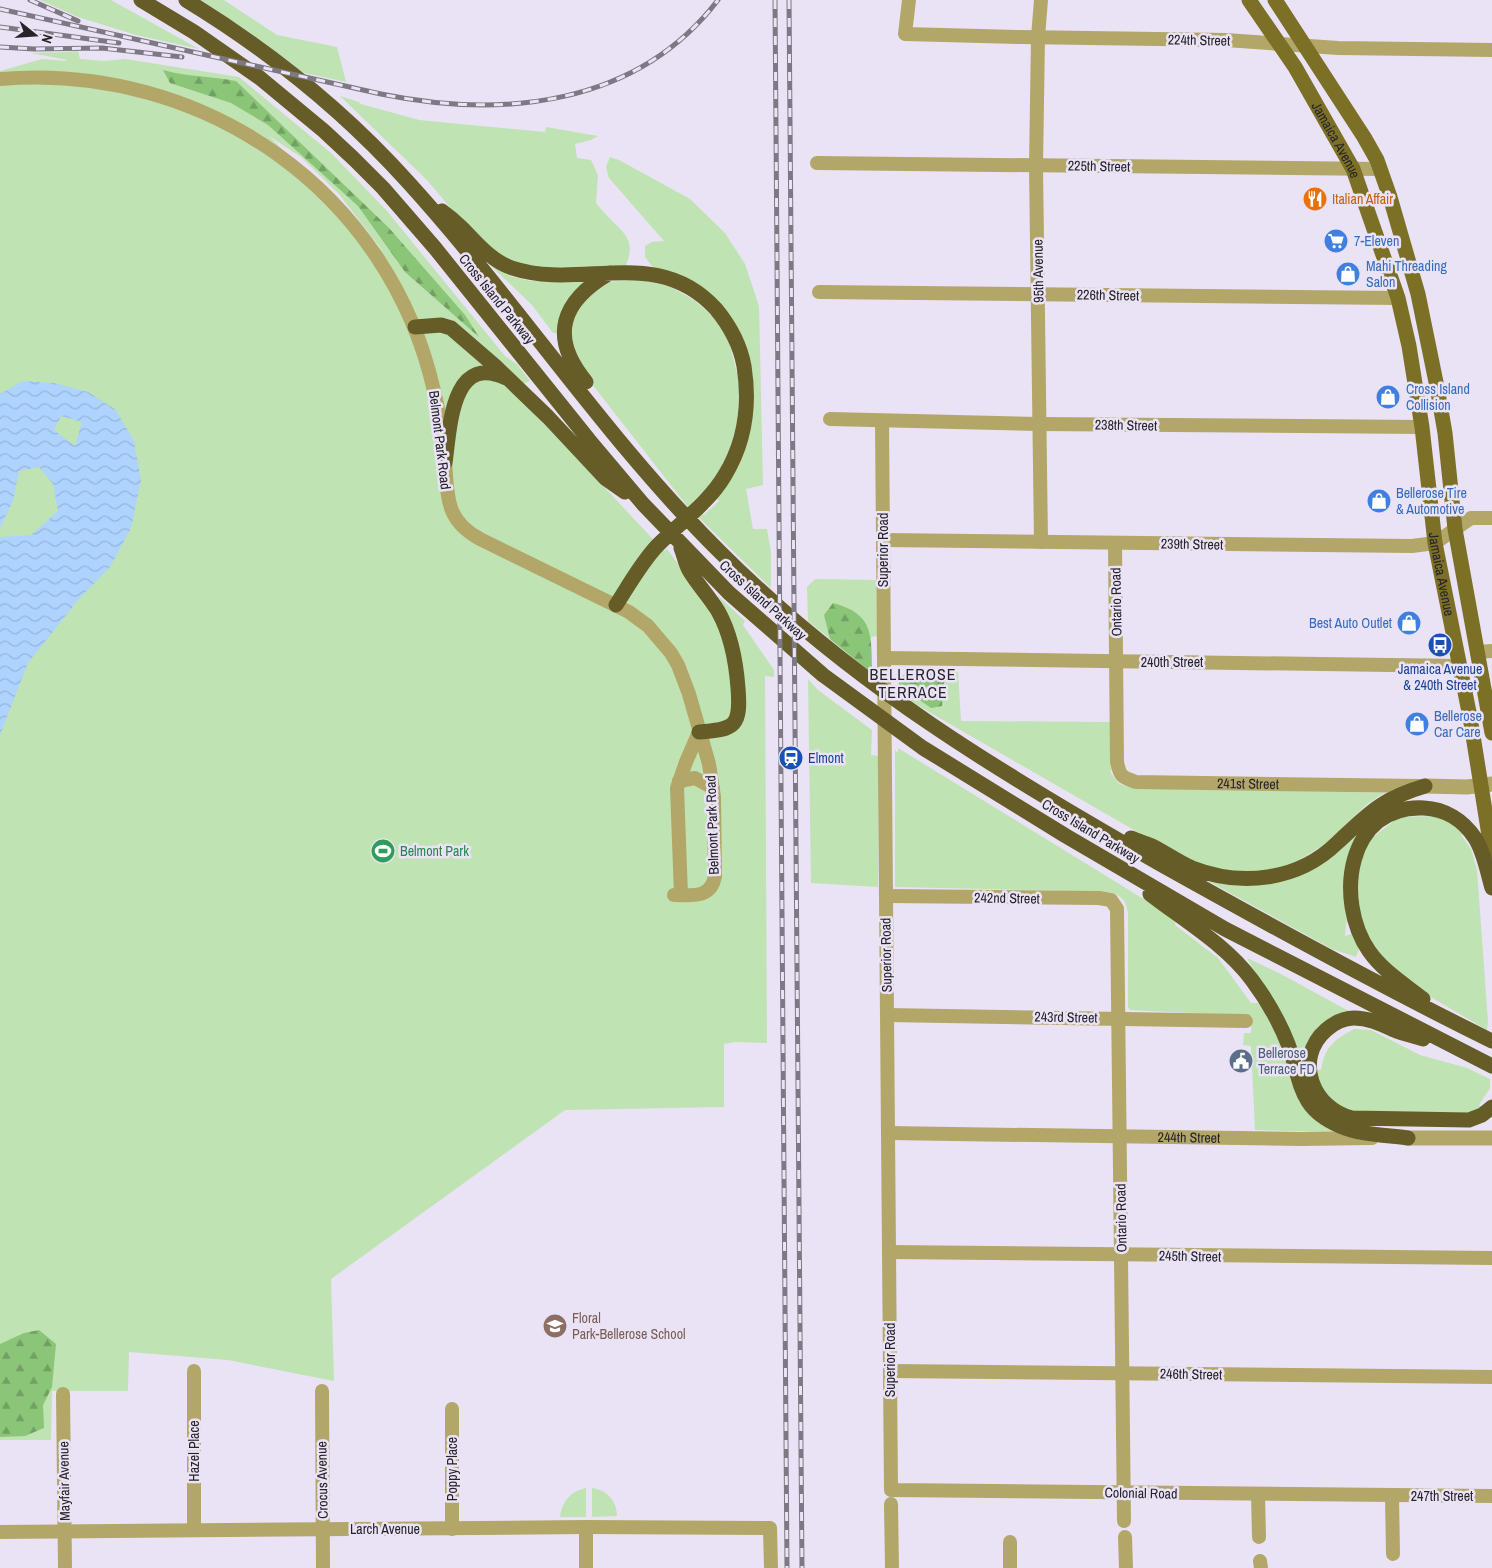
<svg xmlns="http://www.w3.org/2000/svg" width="1492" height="1568" font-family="'Archivo Narrow',sans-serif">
<defs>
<pattern id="forest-firs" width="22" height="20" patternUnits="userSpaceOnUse" patternTransform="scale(1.25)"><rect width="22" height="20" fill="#8bc577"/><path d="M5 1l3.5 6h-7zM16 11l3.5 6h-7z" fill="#71a062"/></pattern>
<pattern id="water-waves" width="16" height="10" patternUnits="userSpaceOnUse" patternTransform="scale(1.25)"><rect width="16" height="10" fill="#aed3ff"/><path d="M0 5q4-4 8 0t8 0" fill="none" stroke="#96b5db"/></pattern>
</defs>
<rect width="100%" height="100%" fill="#eae3f5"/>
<path fill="#bfe3b3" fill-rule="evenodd" d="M 40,0 L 111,0 L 199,49 L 136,35 L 78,17 Z
M 201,0 L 224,0 L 277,35 L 337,47 L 346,82 L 304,73 L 263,42 Z
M 78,51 L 80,59 L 104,61 L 125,59 L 239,77 L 331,153 L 387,211 L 505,356 L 517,364 L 530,381 L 523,384 L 445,317 L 664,551 L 667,549 L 687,576 L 726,611 L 717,595 L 745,621 L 743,625 L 774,670 L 774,677 L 765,676 L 767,1043 L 735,1042 L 724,1044 L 724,1107 L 565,1110 L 331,1279 L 334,1381 L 228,1360 L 129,1352 L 128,1391 L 52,1391 L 51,1440 L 0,1440 L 0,71 L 42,59 L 66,61 L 67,60 L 31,53 C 48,52 62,53 78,51 ZM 269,136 L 301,157 L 339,194 L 384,253 Z
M 340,96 L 359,102 L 361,104 L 419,120 L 545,132 L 546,127 L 598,136 L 591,140 L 575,144 L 577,158 L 591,160 L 598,175 L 596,203 C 601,209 606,215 612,221 C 627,235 635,243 626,265 L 622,267 L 527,267 L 505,259 L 480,243 L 427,180 Z
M 610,157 L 619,160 L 690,199 L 725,233 L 745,264 L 759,306 L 763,485 L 746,489 L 753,529 L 767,529 L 771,552 L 771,588 L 688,507 L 581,370 L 570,332 L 574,314 L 588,296 L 610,282 L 637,279 L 669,286 L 694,300 L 712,316 L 728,338 L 739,381 L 738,421 L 727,458 L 707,489 L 693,502 L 704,515 L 719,501 L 717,498 L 741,460 L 752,421 L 753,376 L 739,333 L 651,265 L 645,257 L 645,246 L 652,242 L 664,241 L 609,178 L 606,167 Z
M 488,263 L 510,276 L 530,281 L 585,281 L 572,294 L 562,310 L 558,333 L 553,333 L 532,305 Z
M 815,579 L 876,580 L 877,636 L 871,637 L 872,673 L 808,621 L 807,587 Z
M 910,672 L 958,672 L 961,721 L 1110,722 L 1111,773 L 1118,783 L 1128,787 L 1384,793 L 1366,805 L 1328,842 L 1290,866 L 1241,876 L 1198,867 L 898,694 C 898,683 899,676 910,672 Z
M 808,679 L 818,690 L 872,730 L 871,755 L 878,756 L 878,887 L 811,883 Z
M 898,748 L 1176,919 L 1175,925 L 1218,958 L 1251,1003 L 1258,1003 L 1268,1017 L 1278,1039 L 1299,1101 L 1312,1116 L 1335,1132 L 1255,1130 L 1251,1046 L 1243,1045 L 1244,1033 L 1251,1033 L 1252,1016 L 1130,1010 L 1128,1007 L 1128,913 C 1126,900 1122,896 1110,892 L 895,887 L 895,750 L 898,753 Z
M 1435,816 L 1452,823 L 1464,832 L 1461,835 L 1471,849 L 1477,870 L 1488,1022 L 1487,1030 L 1412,986 L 1377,955 L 1358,921 L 1355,878 L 1368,841 L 1399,817 Z
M 1366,824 L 1349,853 L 1343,889 L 1347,915 L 1345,936 L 1352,934 L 1360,946 L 1356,957 L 1332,949 L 1199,876 L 1253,886 L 1296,877 L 1320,866 L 1340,850 Z
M 1247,958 L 1279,973 L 1356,1015 L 1326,1022 L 1308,1041 L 1302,1054 L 1297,1054 L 1281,1016 Z
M 1354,1029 L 1371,1030 L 1420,1055 L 1467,1068 L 1490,1079 L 1490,1088 L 1479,1105 L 1483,1108 L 1464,1115 L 1352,1113 C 1327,1103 1324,1094 1314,1070 L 1321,1070 C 1325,1046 1334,1040 1354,1029 Z
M 586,1488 L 586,1517 L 560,1517 C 562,1501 571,1491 586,1488 Z
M 592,1488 C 607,1490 617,1501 617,1516 L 592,1517 Z"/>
<path fill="url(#forest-firs)" d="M 163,70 C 187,77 212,76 236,81 L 389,228 L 465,315 L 479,337 L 405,272 L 358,206 L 268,125 L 231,103 L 170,83 Z
M 833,603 C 875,614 871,636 872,673 L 830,639 L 824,615 Z
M 910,672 L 945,672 L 942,706 L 931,708 L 918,699 L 898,694 C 898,683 899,675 910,672 Z
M 39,1330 L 56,1344 L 52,1387 L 43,1405 L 44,1428 L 25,1436 L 0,1437 L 0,1344 L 24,1333 Z"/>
<path fill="url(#water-waves)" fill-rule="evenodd" d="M 23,381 L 54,383 L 88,392 L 116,410 L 134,441 L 141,480 L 131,528 L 110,567 L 79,599 L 28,663 L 0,735 L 0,537 L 31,535 L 58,511 L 53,484 L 39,467 L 19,471 L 13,501 L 0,528 L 0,394 ZM 61,416 L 82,422 L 75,446 L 54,430 Z"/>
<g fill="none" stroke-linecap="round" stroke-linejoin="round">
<g stroke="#b2a769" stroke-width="14">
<path d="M 909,0 L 905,34 L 1020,37 L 1226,40 L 1338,48 L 1492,50"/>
<path d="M 0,79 C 203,62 389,191 434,391 C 440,414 443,439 445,462 C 448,497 445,520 480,539 L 629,612 L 648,626 L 671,653 L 678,665 L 689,694 L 709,764 L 714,797 L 715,876 C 711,899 692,895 674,895"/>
<path d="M 817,163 L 1380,169"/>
<path d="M 819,292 L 1398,298"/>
<path d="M 830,419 L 1039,424 L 1422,427"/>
<path d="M 882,421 L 891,1490 L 1492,1496"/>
<path d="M 883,540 L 1412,546 L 1435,543 L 1471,518 L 1492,518"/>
<path d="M 1041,542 L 1036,166 L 1038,37 L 1041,0"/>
<path id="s1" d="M 1115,543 L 1117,762 C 1120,777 1122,777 1136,782 L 1420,786"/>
<path d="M 1477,652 L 1492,651"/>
<path d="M 884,658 L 1460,666"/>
<path d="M 679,781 L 695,778 L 713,788"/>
<path d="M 681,895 L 677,788 L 686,762 L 699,732"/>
<path d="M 886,896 L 1099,898 L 1111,900 L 1117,909 L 1124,1521"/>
<path d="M 887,1015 L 1246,1021"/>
<path id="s2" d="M 888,1133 L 1302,1139 L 1372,1138"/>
<path d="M 889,1252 L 1492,1258"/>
<path d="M 890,1371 L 1492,1377"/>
<path d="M 322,1391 L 323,1568"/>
<path d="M 63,1394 L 65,1568"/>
<path d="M 1258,1494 L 1259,1537"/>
<path d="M 1392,1495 L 1393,1554"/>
<path d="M 891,1504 L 892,1568"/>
<path d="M 586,1527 L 586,1568"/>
<path d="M 452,1529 L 452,1409"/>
<path d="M 194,1530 L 194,1371"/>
<path d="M 0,1532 L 586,1527 L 770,1528 L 771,1568"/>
<path d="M 1125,1537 L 1126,1568"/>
<path d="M 1010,1542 L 1010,1568"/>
<path d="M 1260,1561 L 1261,1568"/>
</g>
<path stroke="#b2a769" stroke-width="15" d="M 1425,786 L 1467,787 L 1492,784
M 1408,1138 L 1492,1138"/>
<g stroke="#7c7027" stroke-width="15">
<path id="s3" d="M 1249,0 L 1295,67 L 1353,169 L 1398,298 L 1409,346 L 1422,427 L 1435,543 L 1470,717 L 1492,854"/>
<path d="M 1275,0 L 1364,137 L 1377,160 L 1390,197 L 1418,294 L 1437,387 L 1445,433 L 1455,529 L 1492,733"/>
</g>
<path stroke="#665c28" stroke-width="15" d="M 141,0 L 194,32 L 260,78 L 324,131 L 354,159 L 383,188 L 435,248 L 589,440 L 643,504 L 729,593 L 823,675 L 923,748 L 1066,836 L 1225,929 L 1492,1066
M 186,0 C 268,50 344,111 408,182 C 517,302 605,438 720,552 C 852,684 1002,774 1162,865 C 1271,926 1380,986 1492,1041
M 442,211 C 449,216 456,222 462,228 C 477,243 491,261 512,268 C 582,291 657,244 716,309 C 730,326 740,344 744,366 C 750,404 745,442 725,475 C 708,504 680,522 657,546 C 641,563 629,585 616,605
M 415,327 L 441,325 L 451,328 L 495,366 L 548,417 L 605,478 L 625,492
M 586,382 C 549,337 561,301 610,273
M 445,463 C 450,429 451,352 506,378
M 681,548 C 684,555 685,563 689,570 C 697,584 709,596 718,611 C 731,634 736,661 738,688 C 741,725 736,730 699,732
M 1131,838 C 1138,841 1145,843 1152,846 C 1166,853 1178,862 1192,868 C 1241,887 1298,881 1337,843 C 1369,813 1381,799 1425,786
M 1150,894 C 1185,921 1226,945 1252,980 C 1267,1000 1279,1021 1288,1044 C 1302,1081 1297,1108 1340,1126 C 1361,1135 1386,1135 1408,1138
M 1423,999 C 1404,984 1383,971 1369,951 C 1334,900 1347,804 1424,808 C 1445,809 1463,820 1475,838 C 1484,852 1487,871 1492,888
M 1423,1039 C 1414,1036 1403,1034 1394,1030 C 1381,1024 1369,1018 1354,1018 C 1344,1018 1334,1023 1326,1030 C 1293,1059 1313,1109 1352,1118 L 1469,1120 L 1482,1115 L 1492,1107"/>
<defs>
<path id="rail" d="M 30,0 L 78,21
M 775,0 L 787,1568
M 789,0 L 802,1568
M 0,9 L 381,94 C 503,119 637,106 718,0
M 0,27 L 119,43
M 0,47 L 34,49 L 102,48 L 182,57"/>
</defs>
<use href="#rail" stroke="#7d7884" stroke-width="5"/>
<use href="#rail" stroke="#eae3f5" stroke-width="3" stroke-dasharray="9" stroke-linecap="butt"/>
</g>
<defs>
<symbol id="restaurant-disc" viewBox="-11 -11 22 22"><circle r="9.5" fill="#e8710a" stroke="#eae3f5"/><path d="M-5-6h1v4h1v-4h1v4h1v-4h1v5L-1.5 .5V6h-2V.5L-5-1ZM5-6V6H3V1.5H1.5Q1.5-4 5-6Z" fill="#fff"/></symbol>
<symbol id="supermarket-disc" viewBox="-11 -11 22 22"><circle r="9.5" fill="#3f7fe0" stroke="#eae3f5"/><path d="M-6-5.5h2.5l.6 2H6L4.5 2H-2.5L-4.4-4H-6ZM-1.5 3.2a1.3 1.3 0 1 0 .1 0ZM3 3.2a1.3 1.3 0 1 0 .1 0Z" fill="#fff"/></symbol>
<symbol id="shop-disc" viewBox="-11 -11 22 22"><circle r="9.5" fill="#3f7fe0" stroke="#eae3f5"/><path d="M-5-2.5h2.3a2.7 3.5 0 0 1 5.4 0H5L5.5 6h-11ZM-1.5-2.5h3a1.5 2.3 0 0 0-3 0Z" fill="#fff"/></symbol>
<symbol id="bus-disc" viewBox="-11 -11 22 22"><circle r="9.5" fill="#1a4fb4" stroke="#eae3f5"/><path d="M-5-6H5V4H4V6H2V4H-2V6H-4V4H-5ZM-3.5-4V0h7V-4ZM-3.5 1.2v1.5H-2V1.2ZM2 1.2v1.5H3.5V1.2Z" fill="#fff"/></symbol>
<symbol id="station-disc" viewBox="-11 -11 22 22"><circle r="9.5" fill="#1a4fb4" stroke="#eae3f5"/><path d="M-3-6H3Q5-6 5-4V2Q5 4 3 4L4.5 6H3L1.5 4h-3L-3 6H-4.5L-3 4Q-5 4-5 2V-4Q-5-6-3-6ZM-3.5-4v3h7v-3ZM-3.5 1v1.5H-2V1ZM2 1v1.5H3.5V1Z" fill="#fff"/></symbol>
<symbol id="stadium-disc" viewBox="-11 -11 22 22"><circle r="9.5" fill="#2e9e5b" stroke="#eae3f5"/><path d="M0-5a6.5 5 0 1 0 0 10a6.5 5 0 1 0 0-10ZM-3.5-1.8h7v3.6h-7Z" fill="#fff"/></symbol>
<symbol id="civic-disc" viewBox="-11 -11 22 22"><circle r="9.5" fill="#5c6f8a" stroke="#eae3f5"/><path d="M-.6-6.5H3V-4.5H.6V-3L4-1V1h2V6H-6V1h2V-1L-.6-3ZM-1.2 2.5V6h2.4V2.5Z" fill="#fff"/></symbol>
<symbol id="school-disc" viewBox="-11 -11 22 22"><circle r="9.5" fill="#8d6e63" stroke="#eae3f5"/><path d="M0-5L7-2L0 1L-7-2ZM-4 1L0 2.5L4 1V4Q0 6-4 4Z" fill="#fff"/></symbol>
</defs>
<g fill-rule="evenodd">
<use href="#restaurant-disc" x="1301" y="185" width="28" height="28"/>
<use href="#supermarket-disc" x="1322" y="227" width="28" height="28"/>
<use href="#shop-disc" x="1334" y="260" width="28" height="28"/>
<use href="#shop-disc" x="1374" y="383" width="28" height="28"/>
<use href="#shop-disc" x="1365" y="487" width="28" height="28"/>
<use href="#shop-disc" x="1395" y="609" width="28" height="28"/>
<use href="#bus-disc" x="1426" y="631" width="28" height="28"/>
<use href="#shop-disc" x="1403" y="710" width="28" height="28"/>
<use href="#station-disc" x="777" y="744" width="28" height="28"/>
<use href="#stadium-disc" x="369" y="837" width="28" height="28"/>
<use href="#civic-disc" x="1227" y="1047" width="28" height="28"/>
<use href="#school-disc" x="541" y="1312" width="28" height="28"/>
</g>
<g text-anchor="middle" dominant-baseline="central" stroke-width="5" stroke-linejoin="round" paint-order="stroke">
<g font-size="14" fill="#26232a" stroke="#eae3f5">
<text transform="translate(1199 40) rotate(1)">224th Street</text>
<text stroke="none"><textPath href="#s3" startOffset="165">Jamaica Avenue</textPath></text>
<text transform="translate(1099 166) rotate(1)">225th Street</text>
<text transform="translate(1038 271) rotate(-91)">95th Avenue</text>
<text transform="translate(1108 295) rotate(1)">226th Street</text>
<text transform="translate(497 299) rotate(51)">Cross Island Parkway</text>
<text transform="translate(1126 425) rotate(1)">238th Street</text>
<text transform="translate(440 440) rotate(83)">Belmont Park Road</text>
<text transform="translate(1192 544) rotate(1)">239th Street</text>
<text transform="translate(883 550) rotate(-90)">Superior Road</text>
<text stroke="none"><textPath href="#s3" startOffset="615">Jamaica Avenue</textPath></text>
<text transform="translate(763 600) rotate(42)">Cross Island Parkway</text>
<text transform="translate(1116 602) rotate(-91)">Ontario Road</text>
<text x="1172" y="662">240th Street</text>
<text stroke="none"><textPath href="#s1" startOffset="361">241st Street</textPath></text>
<text transform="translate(712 825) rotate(-92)">Belmont Park Road</text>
<text transform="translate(1091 831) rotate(31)">Cross Island Parkway</text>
<text transform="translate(1007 898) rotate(1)">242nd Street</text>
<text transform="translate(886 955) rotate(-91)">Superior Road</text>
<text transform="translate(1066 1017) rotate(1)">243rd Street</text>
<text stroke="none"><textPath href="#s2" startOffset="301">244th Street</textPath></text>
<text transform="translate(1121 1218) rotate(-91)">Ontario Road</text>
<text transform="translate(1190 1256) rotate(1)">245th Street</text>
<text transform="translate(890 1360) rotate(-90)">Superior Road</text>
<text transform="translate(1191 1374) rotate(1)">246th Street</text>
<text transform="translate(194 1451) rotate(-90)">Hazel Place</text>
<text transform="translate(452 1469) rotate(-90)">Poppy Place</text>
<text transform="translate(322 1480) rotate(-91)">Crocus Avenue</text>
<text transform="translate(64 1481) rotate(-91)">Mayfair Avenue</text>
<text transform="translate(1141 1493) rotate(1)">Colonial Road</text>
<text x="1442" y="1496">247th Street</text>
<text x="385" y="1529">Larch Avenue</text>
</g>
<g font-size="14" fill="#c56008" stroke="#eae3f5" text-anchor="start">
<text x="1332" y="199">Italian Affair</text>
</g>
<g font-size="14" fill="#366cbe" stroke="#eae3f5" text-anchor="start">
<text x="1354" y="241">7-Eleven</text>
<text x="1366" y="266">Mahi Threading<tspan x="1366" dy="16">Salon</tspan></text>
<text x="1406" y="389">Cross Island<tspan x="1406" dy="16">Collision</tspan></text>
<text x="1396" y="493">Bellerose Tire<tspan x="1396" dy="16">&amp; Automotive</tspan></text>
<text x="1392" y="623" text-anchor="end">Best Auto Outlet</text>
<text x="1434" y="716">Bellerose<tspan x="1434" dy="16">Car Care</tspan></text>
</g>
<g font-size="14" fill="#164399" stroke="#eae3f5">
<text x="1440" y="669">Jamaica Avenue<tspan x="1440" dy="16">&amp; 240th Street</tspan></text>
<text x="808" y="758" text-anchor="start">Elmont</text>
</g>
<g font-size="14" fill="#27864d" stroke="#eae3f5" text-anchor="start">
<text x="400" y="851">Belmont Park</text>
</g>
<g font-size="14" fill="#4e5e75" stroke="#eae3f5" text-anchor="start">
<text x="1258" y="1053">Bellerose<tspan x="1258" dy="16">Terrace FD</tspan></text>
</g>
<g font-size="14" fill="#785e54" stroke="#eae3f5" text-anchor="start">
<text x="572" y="1318">Floral<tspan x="572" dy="16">Park-Bellerose School</tspan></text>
</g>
<g font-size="16" letter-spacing="1" fill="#26232a" stroke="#eae3f5">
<text x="913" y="674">BELLEROSE<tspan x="913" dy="18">TERRACE</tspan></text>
</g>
</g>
<g transform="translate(35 35) rotate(107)" stroke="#eae3f5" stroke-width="4" paint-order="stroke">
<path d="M0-4L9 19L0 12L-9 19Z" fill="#26232a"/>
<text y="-8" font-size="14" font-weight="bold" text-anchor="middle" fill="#26232a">N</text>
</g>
</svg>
